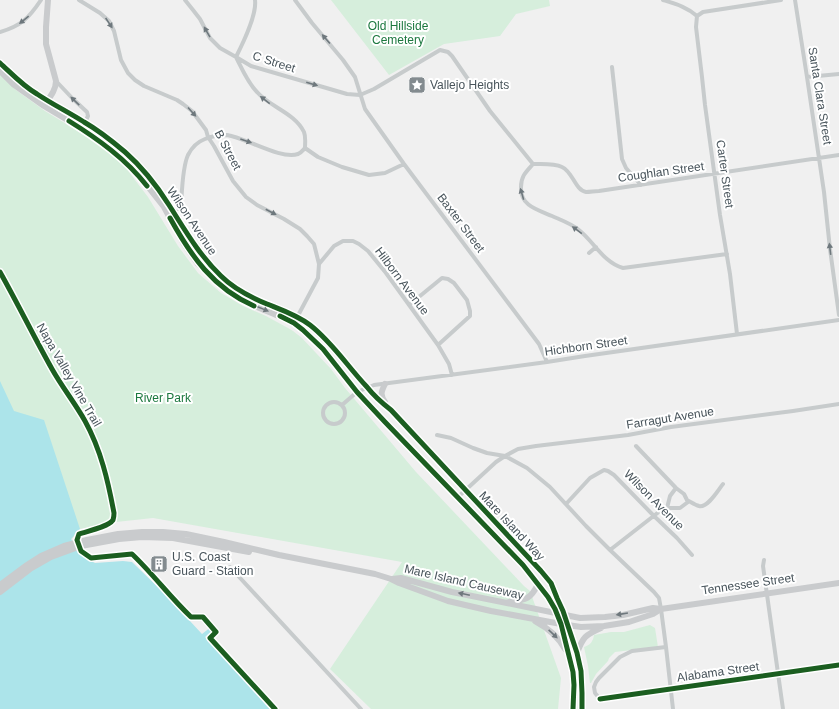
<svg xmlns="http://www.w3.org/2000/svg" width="839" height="709" font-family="Helvetica,sans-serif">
<rect width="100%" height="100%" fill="#f0f0f0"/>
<path fill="#d6eedc" d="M 331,0 L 549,0 L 550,6 L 516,14 L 500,36 L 444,44 L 389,75 Z
M 0,75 L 16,90 L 45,111 L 99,144 L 124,165 L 135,180 L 148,197 L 178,246 L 198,273 L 221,293 L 243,306 L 266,316 L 288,328 L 293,331 L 302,338 L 331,369 L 345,388 L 416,472 L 524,586 L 530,591 L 561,678 L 558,709 L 371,709 L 330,669 L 402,562 L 153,518 L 107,523 L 80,529 L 71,540 L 82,554 L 91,561 L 45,604 L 0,412 Z
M 650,625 L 655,628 L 658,647 L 615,652 L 609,658 L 608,661 L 596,674 L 591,683 L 590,683 L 588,666 L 584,647 C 590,645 593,642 594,635 L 611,632 L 624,632 Z"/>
<path fill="#ace4ea" d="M 0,381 L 14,411 L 44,420 L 80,529 L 71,539 C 78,549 84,558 95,563 L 123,561 L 132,562 L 164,593 L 202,634 L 211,627 L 213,630 L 205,637 L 270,709 L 0,709 Z"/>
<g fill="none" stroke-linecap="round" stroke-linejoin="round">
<path stroke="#c7cbcc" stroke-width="4" d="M 79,0 L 100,13 L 109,21 L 114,31 L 121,60 L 128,73 L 135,80 L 144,86 L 177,100 L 183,104 L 192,111 L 206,130 L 208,137 L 214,146 L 233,181 L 246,197 L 257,205 L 284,219 L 300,229 L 307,236 L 314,244 L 319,264 L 318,278 L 294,323
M 185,0 L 193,10 L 200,19 L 210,38 L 220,48 L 236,57 L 251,66 L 347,94 L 360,95
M 295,0 L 312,23 L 343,60 L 355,77 L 365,109 L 404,164 L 539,344 L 547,362
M 663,0 C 676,4 687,7 697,16
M 795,0 L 807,77 L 824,192 L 830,249 L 839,315
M 697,16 L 696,27 L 702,77 L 705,105 L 720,215 L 730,274 L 737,334
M 697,16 L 703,12 L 781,0
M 0,32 C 21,26 29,18 41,0
M 236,57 C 243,43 257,15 255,0
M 612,67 L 622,159 L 626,168 L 641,185
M 807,77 L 839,74
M 56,81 L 73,99 L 87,112 L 88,116 L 85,122
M 360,95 L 374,89 L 440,50 L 448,52 L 452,56 L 490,111 L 533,164
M 305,148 L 318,157 L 342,167 L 369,175 L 385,173 L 404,164
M 171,213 L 181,207 C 182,193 182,168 188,155 C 192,147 197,142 205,139 C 212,136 220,135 227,135 C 246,138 281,160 298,154 C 301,153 303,150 305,148 C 305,143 306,137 304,132 C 295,113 270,107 257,92 C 248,83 242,69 236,57
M 589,253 L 596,247
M 727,254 L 623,268 C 604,263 594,242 579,230 C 572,224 561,220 552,216 C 538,210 520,206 521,187 C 521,176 526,172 533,164 C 542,164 554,163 562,167 C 573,172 575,190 586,192 C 590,192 595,191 599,191 L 839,155
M 319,264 L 334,246 L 343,241 L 353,241 L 359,244 L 368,251 L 386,273 L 438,345 L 449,364 L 452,375
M 409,305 L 442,278 L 448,279 L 454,283 L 467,300 L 470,311 L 470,316 L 438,345
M323 413a11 11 0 1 1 22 0a11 11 0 1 1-22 0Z
M 342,405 L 357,392 L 374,385 L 547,362 L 585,356 L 839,320
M 437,435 L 451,438 L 473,448 L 487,453 L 505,456 L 527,468 L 550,487 L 586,526 L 610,550 L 654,592 L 659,598 L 661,609 L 666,647 L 673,709
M 636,446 L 676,488 L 684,494 L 687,500
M 458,497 L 496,462 L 505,456 L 518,449 L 536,446 L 628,435 L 671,427 L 793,411 L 839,404
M 687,500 C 691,502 695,505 699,506 C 708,508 718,490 723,484
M 566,504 L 590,478 L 604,470 L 608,471 L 614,475 L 654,516 L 677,538 L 692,555
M 667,508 L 670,496 L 676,488
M 610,550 L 660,511 L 667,508 L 680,508 L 688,502 L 687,500
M 764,560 L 763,566 L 783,709
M 230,567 L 361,709
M 666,647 L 632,651 L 620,657 L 599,678 L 596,682 L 594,687 L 595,693 L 600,699 L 839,665"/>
<path stroke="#c9cbcd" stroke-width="6" d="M 0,63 C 12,74 23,86 37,94 C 52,104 68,112 84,122 C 98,130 112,141 125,152 C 142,167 157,186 169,205 C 185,230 199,255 221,276 C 233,288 250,297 267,304 C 282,310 297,315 310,325 C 332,342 348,367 367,387 C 374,396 382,403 391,410 L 541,571 L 551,583 L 557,598 L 563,611 L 577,653 L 581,671 L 582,693 L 582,709
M 0,71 L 13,84 L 44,106 L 96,137 L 105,144 L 131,168 L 145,183 L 164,207 L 184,244 L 198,264 L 215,281 L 230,292 L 250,304 L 274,314 L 294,323 L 311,337 L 323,349 L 357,392 L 385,422 L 523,565 L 548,597 L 555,609 L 561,624 L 573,672 L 574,685 L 573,709
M 45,104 C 50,97 56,90 56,81 L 46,44 L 46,27 L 48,0
M 385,384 C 381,392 380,395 385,402
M 392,579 L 401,578 L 452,592 L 502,602 L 580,618 L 605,617 L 623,615 L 653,608 L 661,609 L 839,583
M 0,585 L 27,565 L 41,556 L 64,546 L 87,540 L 118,534 L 142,532 L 163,532 L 186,534 L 224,542 L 279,555 L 375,574 L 391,579 L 399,583 L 448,601 L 491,611 L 561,624 L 581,627 L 604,626 L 629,622 L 653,614 L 661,609
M 0,592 L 30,569 L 51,557 L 81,546 L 119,539 L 142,537 L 173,538 L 249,552
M 509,602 C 526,600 531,599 538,584
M 535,621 C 548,628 558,636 565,649
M 577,653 C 583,637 585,635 601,628"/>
<defs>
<path id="cycleway" d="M 0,63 C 12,74 23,86 37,94 C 52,104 68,112 84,122 C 98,130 112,141 125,152 C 142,167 157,186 169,205 C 185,230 199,255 221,276 C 233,288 250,297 267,304 C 282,310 297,315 310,325 C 332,342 348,367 367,387 C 374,396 382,403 391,410 L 541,571 L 551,583 L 557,598 L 563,611 L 577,653 L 581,671 L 582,693 L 582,709
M 69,121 C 98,139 126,159 147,186
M 170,218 C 191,256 213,288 254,306
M 0,272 C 18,304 34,337 52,369 C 62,387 75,403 85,421 C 101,450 108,481 114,513 C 114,516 114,517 113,520 C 108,527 88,531 79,534 L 77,540 L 81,551 L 91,558 L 132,554 C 153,574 170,597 191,617 L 203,617 L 216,632 L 210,638 L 275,709
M 280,316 L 294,323 L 303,330 L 323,349 L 357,392 L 385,422 L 523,565 L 548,597 L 555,609 L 561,624 L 573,672 L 574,685 L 573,709
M 600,699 L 839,665"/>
</defs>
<use href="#cycleway" stroke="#fff" stroke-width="8"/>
<use href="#cycleway" stroke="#1b5e20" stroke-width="5"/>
</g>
<defs><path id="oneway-solid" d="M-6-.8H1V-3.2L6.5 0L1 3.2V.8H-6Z"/></defs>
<g fill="#6e787d">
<use href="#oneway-solid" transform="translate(24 20) rotate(141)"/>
<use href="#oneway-solid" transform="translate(109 23) rotate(56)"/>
<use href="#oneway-solid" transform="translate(207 32) rotate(-120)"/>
<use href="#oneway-solid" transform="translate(326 39) rotate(-131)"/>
<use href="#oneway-solid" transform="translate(312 84) rotate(16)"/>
<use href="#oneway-solid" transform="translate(265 100) rotate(-142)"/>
<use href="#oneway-solid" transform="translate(75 101) rotate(-136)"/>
<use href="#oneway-solid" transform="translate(192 112) rotate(48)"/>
<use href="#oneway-solid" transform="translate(246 141) rotate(19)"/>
<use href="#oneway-solid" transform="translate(522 194) rotate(-106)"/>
<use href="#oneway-solid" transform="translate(271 212) rotate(28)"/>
<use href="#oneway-solid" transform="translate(577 230) rotate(-144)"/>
<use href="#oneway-solid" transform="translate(830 249) rotate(-97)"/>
</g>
<g fill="#6f787d">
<use href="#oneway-solid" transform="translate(263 309) rotate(22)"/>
<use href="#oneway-solid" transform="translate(464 594) rotate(-168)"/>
<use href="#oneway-solid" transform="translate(622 614) rotate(171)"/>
<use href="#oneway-solid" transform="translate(553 634) rotate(43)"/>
</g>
<defs>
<symbol id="sight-square" viewBox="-11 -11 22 22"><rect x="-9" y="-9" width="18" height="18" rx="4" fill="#838b8f" stroke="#fff"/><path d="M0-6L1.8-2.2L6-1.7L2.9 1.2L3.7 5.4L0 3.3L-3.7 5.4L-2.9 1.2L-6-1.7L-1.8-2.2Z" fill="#fff"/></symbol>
<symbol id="building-square" viewBox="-11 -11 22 22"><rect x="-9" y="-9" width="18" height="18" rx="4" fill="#838b8f" stroke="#fff"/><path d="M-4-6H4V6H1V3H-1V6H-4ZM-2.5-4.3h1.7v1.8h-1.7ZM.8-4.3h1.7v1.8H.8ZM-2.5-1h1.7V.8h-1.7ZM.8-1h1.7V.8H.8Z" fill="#fff"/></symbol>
</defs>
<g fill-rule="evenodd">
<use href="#sight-square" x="407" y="75" width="20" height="20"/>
<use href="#building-square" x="149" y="554" width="20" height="20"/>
</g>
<g text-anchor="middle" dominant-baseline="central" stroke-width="4" stroke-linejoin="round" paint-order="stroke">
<g font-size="12" fill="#1c783f" stroke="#fff">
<text x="398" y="26">Old Hillside<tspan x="398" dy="14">Cemetery</tspan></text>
<text x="163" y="398">River Park</text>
</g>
<g font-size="12" fill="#48545b" stroke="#fff">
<text transform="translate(274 62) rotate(18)">C Street</text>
<text transform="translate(820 96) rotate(81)">Santa Clara Street</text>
<text transform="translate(228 150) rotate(62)">B Street</text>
<text transform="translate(661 172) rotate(-8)">Coughlan Street</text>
<text transform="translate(725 174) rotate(82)">Carter Street</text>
<text transform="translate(192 221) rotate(56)">Wilson Avenue</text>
<text transform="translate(461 223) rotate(53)">Baxter Street</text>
<text transform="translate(402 281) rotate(53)">Hilborn Avenue</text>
<text transform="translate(586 346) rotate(-8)">Hichborn Street</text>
<text transform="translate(69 375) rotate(60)">Napa Valley Vine Trail</text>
<text transform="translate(670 418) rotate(-9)">Farragut Avenue</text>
<text transform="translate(654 500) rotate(45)">Wilson Avenue</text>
<text transform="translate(512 526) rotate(47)">Mare Island Way</text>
<text transform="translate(464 582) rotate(13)">Mare Island Causeway</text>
<text transform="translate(748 584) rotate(-8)">Tennessee Street</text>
<text transform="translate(718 672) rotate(-8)">Alabama Street</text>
</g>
<g font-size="12" fill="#48545b" stroke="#fff" text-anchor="start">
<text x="430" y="85">Vallejo Heights</text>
<text x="172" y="557">U.S. Coast<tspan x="172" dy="14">Guard - Station</tspan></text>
</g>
</g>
</svg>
